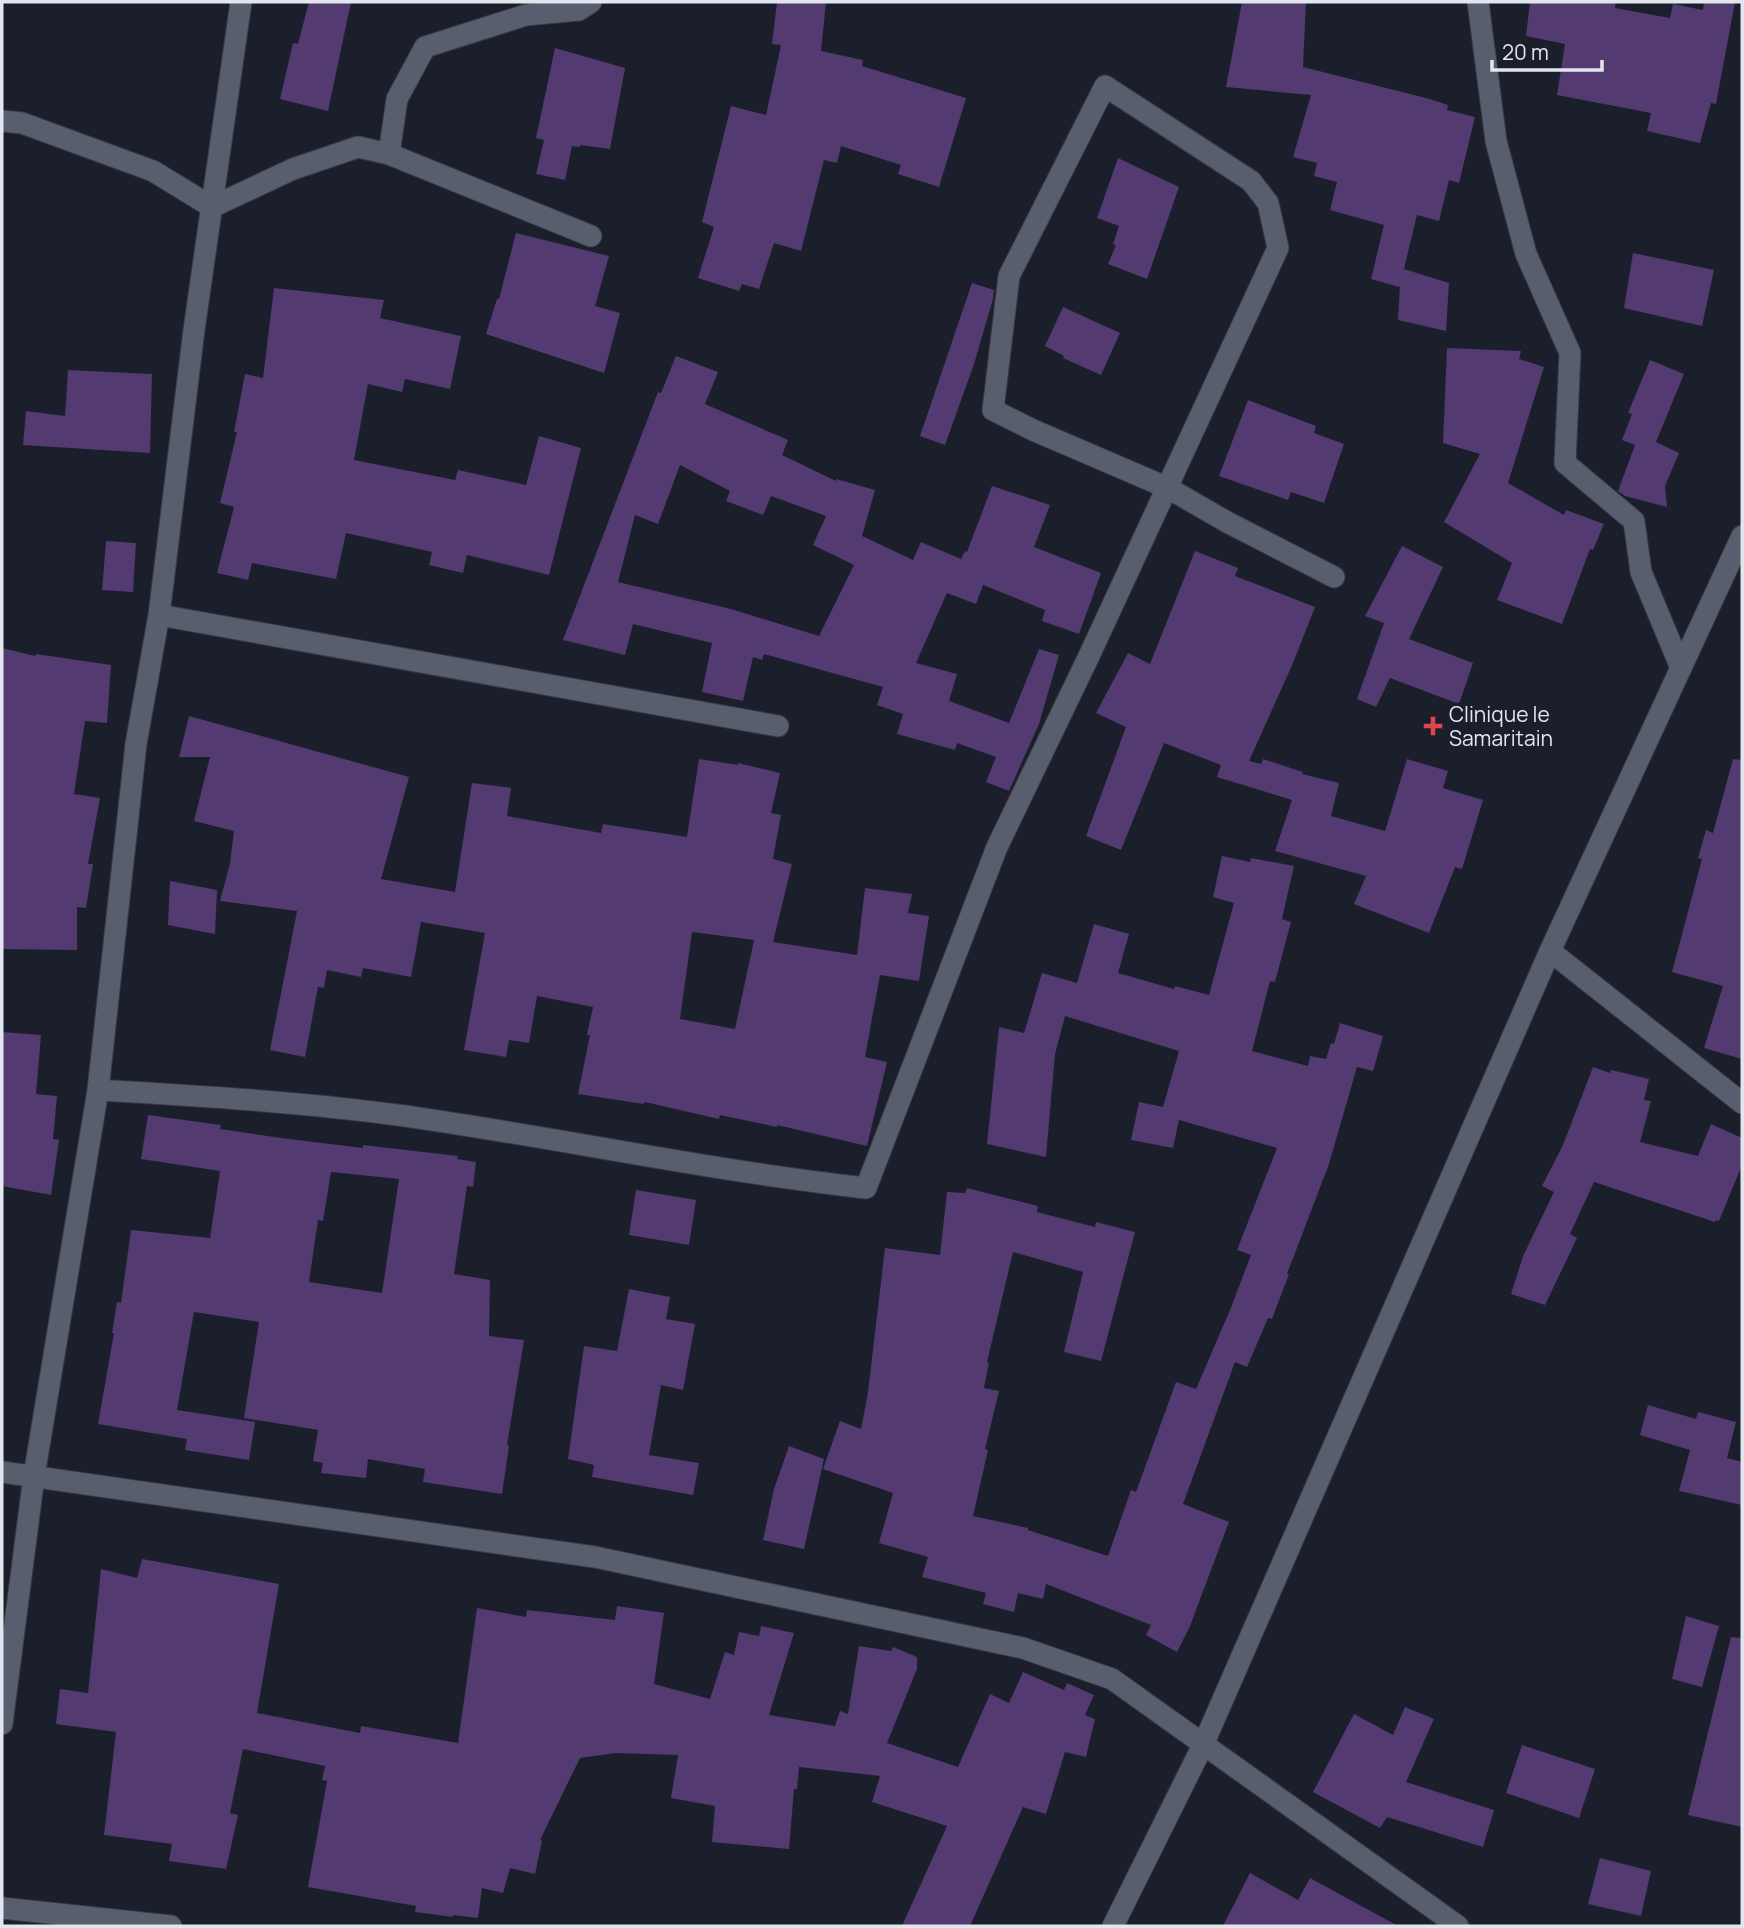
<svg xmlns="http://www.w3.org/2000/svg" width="1744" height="1928" font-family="Manrope,sans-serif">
<rect width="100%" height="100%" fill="#1a1f2b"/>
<path fill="#533a71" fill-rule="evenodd" d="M 309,2 L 351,2 L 328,111 L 280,99 L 293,43 L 298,44 Z
M 777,2 L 826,2 L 821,51 L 863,60 L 862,66 L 966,98 L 939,187 L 898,174 L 901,165 L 841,146 L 837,163 L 824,160 L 801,251 L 774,243 L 759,289 L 742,284 L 739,291 L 698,278 L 714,227 L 702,222 L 731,106 L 766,115 L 781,45 L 772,44 Z
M 1242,2 L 1306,2 L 1303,67 L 1426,98 L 1448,105 L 1447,110 L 1475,117 L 1459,183 L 1449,180 L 1439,221 L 1417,215 L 1404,269 L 1449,283 L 1446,331 L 1398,320 L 1400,285 L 1399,287 L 1371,279 L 1384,225 L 1330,210 L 1337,182 L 1314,176 L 1317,163 L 1293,157 L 1311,95 L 1226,87 Z
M 1530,2 L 1616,2 L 1615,8 L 1670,18 L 1673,4 L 1703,10 L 1704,2 L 1735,2 L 1716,104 L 1711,103 L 1700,143 L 1647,131 L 1651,113 L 1557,95 L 1565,44 L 1526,36 Z
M 555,48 L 625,68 L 610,149 L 580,145 L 580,147 L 572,146 L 565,180 L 536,174 L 544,140 L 536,138 Z
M 1118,158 L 1179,187 L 1147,279 L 1108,264 L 1116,245 L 1113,244 L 1119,226 L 1097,218 Z
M 516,233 L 609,256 L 595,306 L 620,313 L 604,373 L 486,334 L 497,299 L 499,299 Z
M 1633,253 L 1714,270 L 1702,326 L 1624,308 Z
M 972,283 L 994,290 L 993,299 L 974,364 L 945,445 L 920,436 Z
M 274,288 L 384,300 L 380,318 L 461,336 L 450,389 L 405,379 L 402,392 L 368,384 L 354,460 L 455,480 L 458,470 L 526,485 L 539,436 L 581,448 L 549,575 L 467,555 L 463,573 L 429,565 L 432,552 L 346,533 L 336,579 L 252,563 L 248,580 L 217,573 L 234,507 L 220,503 L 237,432 L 234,432 L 245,374 L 263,378 Z
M 1063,307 L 1120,333 L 1101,375 L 1063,358 L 1064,356 L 1045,346 Z
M 1447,348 L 1521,351 L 1519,359 L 1544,367 L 1508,483 L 1564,515 L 1566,510 L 1604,524 L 1593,550 L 1590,549 L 1562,624 L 1497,600 L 1512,563 L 1444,522 L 1480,454 L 1443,443 Z
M 676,356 L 718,372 L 705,404 L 788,440 L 782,455 L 836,481 L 836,479 L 875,490 L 862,536 L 913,560 L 921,542 L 961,559 L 965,551 L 967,552 L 992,486 L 1050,505 L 1034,547 L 1101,573 L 1079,634 L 1042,621 L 1045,610 L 983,585 L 976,604 L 947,593 L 916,663 L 957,674 L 949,701 L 1009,723 L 1039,649 L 1059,655 L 1039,724 L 1009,791 L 986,782 L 996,757 L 957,743 L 955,750 L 897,734 L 903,714 L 877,705 L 883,687 L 764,654 L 762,660 L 753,657 L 743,701 L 702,692 L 712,643 L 633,624 L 625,655 L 563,640 L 658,392 L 661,393 ZM 680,465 L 730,491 L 726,501 L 763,515 L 771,496 L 826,516 L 813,545 L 854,565 L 819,636 L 731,609 L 618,582 L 635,515 L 658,524 Z
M 1650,360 L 1684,374 L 1656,442 L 1679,453 L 1665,486 L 1667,507 L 1625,496 L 1618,491 L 1635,445 L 1622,440 L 1632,414 L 1628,413 Z
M 68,370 L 152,374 L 150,453 L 23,445 L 26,411 L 65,416 Z
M 1248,400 L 1316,426 L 1314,433 L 1344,444 L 1324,503 L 1291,492 L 1288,500 L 1219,476 Z
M 106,541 L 136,543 L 133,592 L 102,590 Z
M 1402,546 L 1443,567 L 1409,639 L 1473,663 L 1459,704 L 1390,678 L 1376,707 L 1357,699 L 1384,623 L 1365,616 Z
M 1195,551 L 1238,568 L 1235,576 L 1315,607 L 1293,663 L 1249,761 L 1261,764 L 1263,759 L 1303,772 L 1302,774 L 1339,783 L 1331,816 L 1385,831 L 1407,759 L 1448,771 L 1443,788 L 1483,800 L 1462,869 L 1455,867 L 1429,933 L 1354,904 L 1366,876 L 1275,851 L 1292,800 L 1217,777 L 1221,765 L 1164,743 L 1121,850 L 1086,836 L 1126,727 L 1096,713 L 1128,653 L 1150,664 Z
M 2,648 L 35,656 L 36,654 L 111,665 L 107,723 L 85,721 L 74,794 L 100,798 L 88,864 L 93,864 L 86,908 L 77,907 L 77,950 L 2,949 Z
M 189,716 L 409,777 L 381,879 L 455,892 L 472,783 L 511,788 L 507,816 L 601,833 L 603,824 L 687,837 L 699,759 L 738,765 L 738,763 L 780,773 L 771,813 L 781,815 L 773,859 L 792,864 L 773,942 L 857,955 L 865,888 L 912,894 L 908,913 L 929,916 L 919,981 L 880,975 L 865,1057 L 887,1062 L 867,1146 L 777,1125 L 777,1127 L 720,1115 L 719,1119 L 645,1102 L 644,1104 L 578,1094 L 590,1035 L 587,1035 L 593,1007 L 537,996 L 529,1043 L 509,1040 L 506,1057 L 464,1050 L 485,933 L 421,922 L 411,977 L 363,968 L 361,977 L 327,970 L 324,988 L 318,987 L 305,1057 L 270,1050 L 297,911 L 220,901 L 230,863 L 234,831 L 194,821 L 210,757 L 179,757 ZM 692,932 L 754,940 L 735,1029 L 680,1019 Z
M 1733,759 L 1742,760 L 1742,1059 L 1704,1048 L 1723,986 L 1672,972 L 1702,859 L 1698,858 L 1706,830 L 1713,833 Z
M 1222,856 L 1250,862 L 1251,858 L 1294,866 L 1282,919 L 1291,922 L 1275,982 L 1270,981 L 1252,1051 L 1308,1066 L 1310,1056 L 1326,1059 L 1331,1043 L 1334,1044 L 1340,1023 L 1383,1036 L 1373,1071 L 1357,1067 L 1329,1164 L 1287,1274 L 1289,1274 L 1272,1319 L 1268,1318 L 1247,1367 L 1235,1362 L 1183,1504 L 1229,1522 L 1190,1626 L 1177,1652 L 1146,1635 L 1151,1625 L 1046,1584 L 1043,1599 L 1018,1593 L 1014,1612 L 983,1604 L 986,1593 L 922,1577 L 928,1557 L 879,1543 L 893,1493 L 823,1469 L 840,1421 L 861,1429 L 868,1392 L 885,1248 L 940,1255 L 947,1192 L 965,1193 L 967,1188 L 1038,1206 L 1037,1212 L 1095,1227 L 1096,1222 L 1135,1232 L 1101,1361 L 1064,1352 L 1083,1272 L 1013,1252 L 987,1362 L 989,1363 L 984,1388 L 999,1391 L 985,1449 L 988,1450 L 973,1516 L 1028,1528 L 1028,1530 L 1108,1556 L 1131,1490 L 1136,1492 L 1176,1382 L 1196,1389 L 1230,1310 L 1251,1255 L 1237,1250 L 1277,1148 L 1179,1120 L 1173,1148 L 1131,1140 L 1139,1102 L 1163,1107 L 1179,1051 L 1065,1016 L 1055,1054 L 1046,1157 L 987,1144 L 999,1027 L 1024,1033 L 1042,973 L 1077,983 L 1094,924 L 1129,934 L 1118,973 L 1174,989 L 1175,986 L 1209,995 L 1234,903 L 1213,897 Z
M 170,881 L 217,890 L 215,934 L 168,925 Z
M 2,1032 L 41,1035 L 36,1094 L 57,1096 L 53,1139 L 59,1140 L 51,1195 L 2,1186 Z
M 1593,1067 L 1610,1073 L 1611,1070 L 1649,1079 L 1644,1100 L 1651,1101 L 1640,1142 L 1698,1156 L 1711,1124 L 1742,1138 L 1742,1165 L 1719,1221 L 1716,1220 L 1715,1222 L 1594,1182 L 1570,1234 L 1577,1238 L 1545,1305 L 1511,1294 L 1523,1256 L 1554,1192 L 1542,1186 L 1563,1145 Z
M 148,1115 L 221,1125 L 220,1129 L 281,1138 L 363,1148 L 363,1145 L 458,1156 L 457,1159 L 476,1162 L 473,1187 L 467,1186 L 454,1274 L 490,1280 L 489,1336 L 524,1340 L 507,1445 L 509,1446 L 502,1494 L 423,1482 L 425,1469 L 368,1459 L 366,1478 L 321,1473 L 323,1463 L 313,1461 L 318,1430 L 244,1418 L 259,1322 L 194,1312 L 177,1410 L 255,1422 L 249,1460 L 185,1450 L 187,1439 L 98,1424 L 114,1333 L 112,1333 L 117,1302 L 121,1303 L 131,1230 L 210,1238 L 220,1171 L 141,1159 ZM 331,1172 L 399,1179 L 382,1293 L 309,1282 L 318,1220 L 323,1221 Z
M 636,1190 L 696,1200 L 689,1245 L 629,1235 Z
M 629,1289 L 670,1297 L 666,1319 L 695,1324 L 683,1390 L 661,1385 L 649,1455 L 699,1463 L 693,1495 L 592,1477 L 594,1465 L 568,1459 L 584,1346 L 617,1351 Z
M 1648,1405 L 1696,1419 L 1698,1412 L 1736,1422 L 1727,1458 L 1742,1462 L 1742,1505 L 1679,1491 L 1690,1450 L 1640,1435 Z
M 789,1446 L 824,1459 L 804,1549 L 763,1540 L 774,1489 Z
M 142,1559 L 279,1584 L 257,1713 L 360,1733 L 361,1726 L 458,1743 L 477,1608 L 526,1617 L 527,1610 L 615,1620 L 617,1606 L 664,1613 L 654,1684 L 710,1699 L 725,1652 L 734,1655 L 739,1632 L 759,1636 L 761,1626 L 794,1633 L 769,1715 L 835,1726 L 840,1711 L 848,1714 L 859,1646 L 891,1651 L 893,1647 L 917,1657 L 917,1669 L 887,1743 L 958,1767 L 990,1694 L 1009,1703 L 1023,1672 L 1064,1690 L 1067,1683 L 1094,1695 L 1085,1715 L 1095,1719 L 1086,1757 L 1065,1752 L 1046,1814 L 1023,1807 L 970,1926 L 902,1926 L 947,1826 L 872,1802 L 880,1776 L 799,1767 L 797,1789 L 794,1789 L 789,1849 L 712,1842 L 715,1806 L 671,1798 L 678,1755 L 616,1753 L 580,1758 L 540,1840 L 542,1841 L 535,1874 L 510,1868 L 503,1893 L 482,1888 L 478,1918 L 453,1915 L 453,1917 L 415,1912 L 416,1906 L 308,1887 L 327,1781 L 322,1780 L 325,1766 L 243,1749 L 230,1813 L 238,1815 L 226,1869 L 169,1861 L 172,1844 L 104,1835 L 116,1732 L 56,1724 L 60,1689 L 88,1693 L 101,1569 L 137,1578 Z
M 1686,1616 L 1719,1626 L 1702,1687 L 1672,1679 Z
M 1731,1637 L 1742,1638 L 1742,1827 L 1688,1815 Z
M 1405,1707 L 1434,1719 L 1406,1782 L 1494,1810 L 1483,1847 L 1387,1817 L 1380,1828 L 1313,1792 L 1354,1714 L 1393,1735 Z
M 1522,1745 L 1595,1769 L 1579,1818 L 1506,1793 Z
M 1600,1858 L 1651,1871 L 1641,1916 L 1588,1904 Z
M 1250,1873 L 1298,1900 L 1310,1878 L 1398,1926 L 1223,1926 Z"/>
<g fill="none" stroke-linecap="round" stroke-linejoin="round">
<defs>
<path id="street" d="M 1478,2 L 1496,141 L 1526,254 L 1570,353 L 1565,463 L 1634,521 L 1641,572 L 1681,668
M 2,121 L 22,123 L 153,171 L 212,207 L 293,169 L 358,147 L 389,154 L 591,236
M 389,154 L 397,99 L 425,47 L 526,15 L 579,10 L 591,2
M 159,615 L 778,726
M 1550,951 L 1742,1103
M 98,1090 C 200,1096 303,1102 405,1116 C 559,1138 712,1171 866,1188 L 997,847 L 1089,656 L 1278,248 L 1268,203 L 1251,181 L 1105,86 L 1009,276 L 993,410 L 1033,430 L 1168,488 L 1227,522 L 1334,577
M 2,1472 L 595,1557 L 1023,1648 L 1112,1679 L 1458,1926
M 2,1724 L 34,1476 L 98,1090 L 136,744 L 159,615 L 194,330 L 241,2
M 2,1908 L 171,1926"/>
<path id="secondary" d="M 1113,1926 L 1203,1745 L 1550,951 L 1742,536"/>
</defs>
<use href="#street" stroke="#363a43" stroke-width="23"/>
<use href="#secondary" stroke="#363a43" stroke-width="23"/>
<use href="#street" stroke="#585e6d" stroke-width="21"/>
<use href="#secondary" stroke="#585e6d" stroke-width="21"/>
</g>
<path fill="#e0444e" stroke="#1a1f2b" stroke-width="2.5" d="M1429.5 715.5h7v7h7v7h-7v7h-7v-7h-7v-7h7z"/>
<g text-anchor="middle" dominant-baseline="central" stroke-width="7" stroke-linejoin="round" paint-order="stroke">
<g font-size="21" fill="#e2e6ef" stroke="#1a1f2b" text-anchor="start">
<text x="1449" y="714">Clinique le<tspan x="1449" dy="24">Samaritain</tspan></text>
</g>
</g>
<rect width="1744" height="1928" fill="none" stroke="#e2e6ef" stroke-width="7"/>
<path d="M1492 60v10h110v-10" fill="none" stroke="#e2e6ef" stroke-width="3.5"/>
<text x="1502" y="60" font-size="21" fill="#e2e6ef" stroke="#1a1f2b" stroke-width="5" paint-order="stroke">20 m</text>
</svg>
